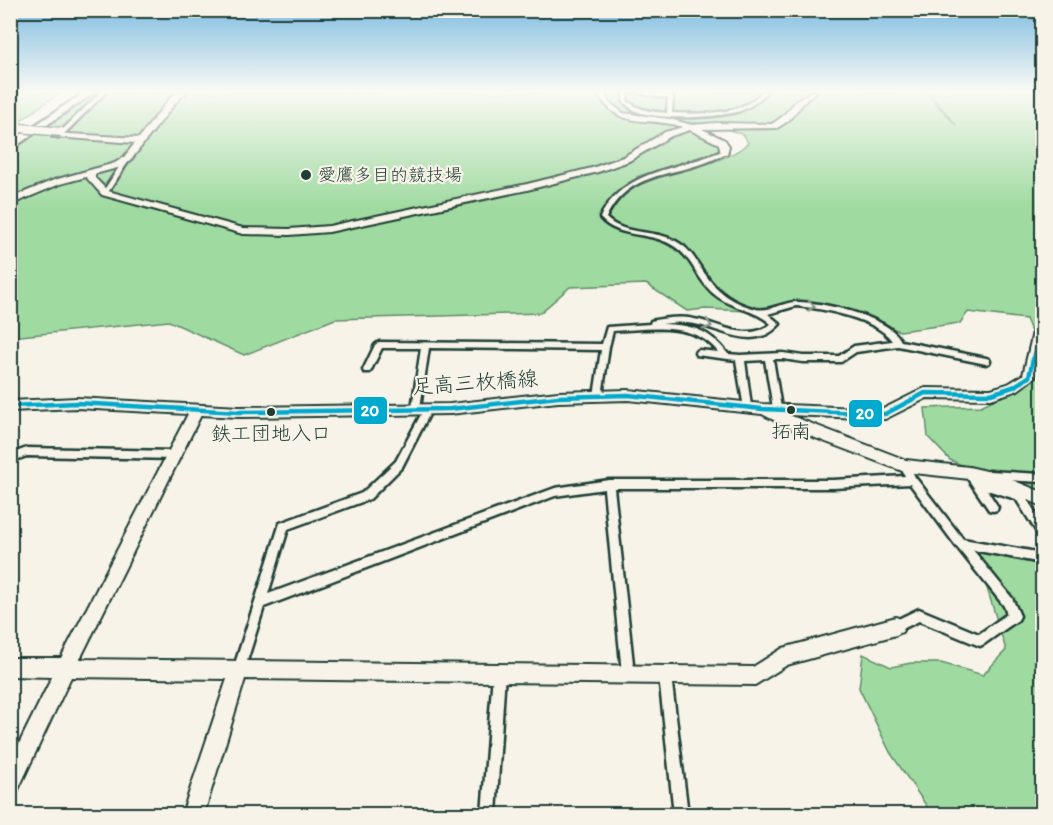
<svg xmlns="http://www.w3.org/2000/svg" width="1053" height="825" font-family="Itim,'Klee One',sans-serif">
<rect width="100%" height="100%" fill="#f7f3e8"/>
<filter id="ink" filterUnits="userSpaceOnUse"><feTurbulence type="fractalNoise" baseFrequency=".0167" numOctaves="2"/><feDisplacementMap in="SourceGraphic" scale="12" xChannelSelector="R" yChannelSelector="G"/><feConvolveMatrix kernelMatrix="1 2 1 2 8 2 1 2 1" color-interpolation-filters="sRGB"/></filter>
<g filter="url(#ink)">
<path fill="#9fdaa0" stroke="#5f8c6a" stroke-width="1.5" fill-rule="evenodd" d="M 11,92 L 65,92 L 52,98 L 11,128 Z
M 97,92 L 925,92 L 956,125 L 928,92 L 1042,92 L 1042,288 L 1040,290 L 1042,290 L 1042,499 L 950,460 L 928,437 L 925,408 L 981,406 L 1027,383 C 1033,360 1037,341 1026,319 L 968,312 L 960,323 L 900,331 L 853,315 L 794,304 L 770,312 L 705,309 L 687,311 L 646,284 L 570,287 L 540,313 L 335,319 L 244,355 L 169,321 L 11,337 L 11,150 L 44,126 ZM 687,122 L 768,128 L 767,130 L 727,129 L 744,135 L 748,143 C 725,165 668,174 636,177 L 721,150 L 718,142 Z
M 976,552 L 1042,565 L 1042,814 L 932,814 L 890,752 L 859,688 L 863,654 L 891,667 L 911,663 L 941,663 L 983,675 L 1006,650 Z"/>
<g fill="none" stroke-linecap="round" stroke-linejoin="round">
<defs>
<path id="street" d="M 101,92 L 106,92 L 61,137 L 57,137 L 57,135 Z
M 624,92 L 628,92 L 627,101 C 639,110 652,112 667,113 L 668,98 L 632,92 L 648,92 L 673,96 L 672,113 C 694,114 727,115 747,104 C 752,102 757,96 762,92 L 767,92 C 759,100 751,107 740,111 C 717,118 655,121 633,110 C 630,108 626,104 623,101 Z
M 810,92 L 816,92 L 804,101 L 800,101 L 800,99 Z
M 722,151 L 727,152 C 687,179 631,164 606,218 C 625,237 657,228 679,243 C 691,250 697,263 705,274 C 717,292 735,304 756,309 C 770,312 783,302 796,302 C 820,301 879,316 895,333 C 898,335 899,338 901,341 L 986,358 L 989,359 L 990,361 L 989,363 L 986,364 L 898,346 L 856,352 L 841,362 L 803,362 L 783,359 L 773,359 L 781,408 L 777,411 L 773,408 L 765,360 L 745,361 L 751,406 L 750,408 L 744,408 L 736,360 L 696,355 L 695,353 L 696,351 L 699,350 L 718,352 C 694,321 648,329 613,331 L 609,347 L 602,396 L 598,399 L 594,396 L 601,350 L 429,348 L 420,408 L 416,411 L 412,408 L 421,348 L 382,348 L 370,372 L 364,372 L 363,370 L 375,345 L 379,342 L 602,344 L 607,327 L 650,324 L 651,321 C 665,318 680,316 694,319 C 719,323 748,343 771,324 C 755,309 731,309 714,294 C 697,280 692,256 672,245 C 649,231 618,239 600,218 C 622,169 679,170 722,151 ZM 796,306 C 821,308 878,319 892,341 L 854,346 L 839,356 L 803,356 L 783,353 L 740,355 L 728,354 C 709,329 691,325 662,324 C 673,322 684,322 695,324 C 724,330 755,352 780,324 L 768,314 Z
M 125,158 L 130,159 L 107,194 L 103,194 L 102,193 Z
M 428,406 L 432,409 L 402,467 L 370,499 L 288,529 L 268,594 L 555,488 L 609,480 L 833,480 L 905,476 L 900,466 L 902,463 L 905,462 L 908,463 L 915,477 L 963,539 L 1042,553 L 1042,563 L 973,550 L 1012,598 L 1020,616 L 1018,620 L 984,644 L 980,646 L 919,621 L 896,632 L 892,630 L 890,626 L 892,622 L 919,609 L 979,634 L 1007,614 L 1004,606 L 956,546 L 910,484 L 833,488 L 614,488 L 634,673 L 632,677 L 628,679 L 624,677 L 622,673 L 604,489 L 555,496 L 264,607 L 243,674 L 239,676 L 235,674 L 233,670 L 280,523 L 362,493 L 396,461 L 425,407 Z
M 27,448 L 175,451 L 178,452 L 180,455 L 178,458 L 175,459 L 27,456 L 10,462 L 10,454 Z
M 969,469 L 972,470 L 980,479 L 1023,493 L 1042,523 L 1042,536 L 1038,534 L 1016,499 L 987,490 L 998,507 L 997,510 L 993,511 L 989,510 L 964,473 L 966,470 Z
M 989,471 L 1042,474 L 1042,482 L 989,479 L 986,478 L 984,475 L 986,472 Z
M 499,667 L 503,669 L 505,673 L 496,814 L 482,814 L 493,673 L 495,669 Z
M 665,670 L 669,672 L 671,676 L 688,814 L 674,814 L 659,676 L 661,672 Z"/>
<path id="secondary" d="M 178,92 L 186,92 L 176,102 L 130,161 L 121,167 L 95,174 L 95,178 L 108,191 L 243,228 L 289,229 L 329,226 L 527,184 L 592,168 L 623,157 L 665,132 L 683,127 C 646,115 619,132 597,92 L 604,92 L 609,102 L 623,113 L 669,119 L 692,125 L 716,123 L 772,124 L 782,117 L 799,98 L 806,100 L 788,121 L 777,128 L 702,129 L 725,140 L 729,146 L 727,154 L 721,154 L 719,144 L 690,130 L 671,136 L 629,161 L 598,172 L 527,190 L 329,232 L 289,235 L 243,234 L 102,195 L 86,177 L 60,184 L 10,205 L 10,198 L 54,180 L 115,163 L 124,157 L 135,143 L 55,137 L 52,137 L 52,133 L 139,138 L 170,98 Z
M 1042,322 L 1042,344 L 1035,377 L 1018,390 L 991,399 L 927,398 L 885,419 L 789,415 L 906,460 L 969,467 L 995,473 L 1042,492 L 1042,506 L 993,485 L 969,479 L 905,472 L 789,428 L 762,414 L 628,400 L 558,402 L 450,414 L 239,417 L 201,415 L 80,659 L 753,667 L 783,648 L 896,617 L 902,620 L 905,626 L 902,632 L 896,635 L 787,665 L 755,685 L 245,679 L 204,814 L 182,814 L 227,679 L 71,677 L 17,792 L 10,795 L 10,762 L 52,677 L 10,676 L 10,658 L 61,658 L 188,414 L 77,408 L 10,411 L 10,401 L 77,398 L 239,407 L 450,404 L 558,392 L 628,390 L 762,404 L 883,409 L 925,388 L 991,389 L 1008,384 L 1023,375 L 1034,328 Z"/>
<path id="highway" d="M 85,92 L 95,92 L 10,150 L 10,142 Z"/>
</defs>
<use href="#street" stroke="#1f3d34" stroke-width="5"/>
<use href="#secondary" stroke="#1f3d34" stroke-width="4"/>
<use href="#highway" stroke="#1f3d34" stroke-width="5"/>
<use href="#street" fill="#f7f3e8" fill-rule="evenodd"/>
<use href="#secondary" fill="#f7f3e8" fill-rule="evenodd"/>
<use href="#highway" fill="#f7f3e8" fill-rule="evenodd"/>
<defs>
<path id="secondary-bridge" d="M 10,127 L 61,132"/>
</defs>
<use href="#secondary-bridge" stroke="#1f3d34" stroke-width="11" stroke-linecap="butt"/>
<use href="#secondary-bridge" stroke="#f7f3e8" stroke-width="8"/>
<defs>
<path id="bus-1-far1" d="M 1033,361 L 1042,326"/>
<path id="bus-1" d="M 10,406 L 77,403 L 239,412 L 450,409 L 558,397 L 628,395 L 762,409 L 885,414 L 925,393 L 991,394 L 1013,387 L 1029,377 L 1033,359"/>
</defs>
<use href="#bus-1-far1" stroke="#f7f3e8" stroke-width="8"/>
<use href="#bus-1" stroke="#f7f3e8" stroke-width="9"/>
<use href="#bus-1-far1" stroke="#00a9ce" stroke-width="4"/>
<use href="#bus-1" stroke="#00a9ce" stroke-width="4.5"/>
</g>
<defs><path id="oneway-chevron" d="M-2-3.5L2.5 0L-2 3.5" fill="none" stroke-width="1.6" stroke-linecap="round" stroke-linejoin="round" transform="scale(1.5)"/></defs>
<g stroke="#8b988e">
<use href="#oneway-chevron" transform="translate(811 306) rotate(6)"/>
<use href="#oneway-chevron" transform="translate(708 325) rotate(17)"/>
</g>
</g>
<linearGradient id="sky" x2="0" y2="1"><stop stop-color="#7bbbe0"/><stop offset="0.44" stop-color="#fbfaf5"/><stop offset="1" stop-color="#fbfaf5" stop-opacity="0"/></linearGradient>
<rect width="1053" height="208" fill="url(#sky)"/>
<g fill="#1f3d34" stroke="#f7f3e8" stroke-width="2">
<circle cx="306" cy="175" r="6"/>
<circle cx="791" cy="410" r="5"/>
<circle cx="271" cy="412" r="5"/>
</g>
<g text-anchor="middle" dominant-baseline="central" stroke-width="4.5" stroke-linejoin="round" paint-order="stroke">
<g font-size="18" fill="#1f3d34" stroke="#f7f3e8" text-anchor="start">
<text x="318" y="175">愛鷹多目的競技場</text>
</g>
<g font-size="20" fill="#1f3d34" stroke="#f7f3e8">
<text x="791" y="431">拓南</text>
<text x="271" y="433">鉄工団地入口</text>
</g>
<g font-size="21" fill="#1f3d34" stroke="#f7f3e8">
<text transform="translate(475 382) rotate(-4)">足高三枚橋線</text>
</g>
</g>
<g stroke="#f7f3e8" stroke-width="2">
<rect x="353" y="396" width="35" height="29" rx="6" fill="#00a9ce"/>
<rect x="848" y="399" width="35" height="29" rx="6" fill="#00a9ce"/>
</g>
<g font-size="16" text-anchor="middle" font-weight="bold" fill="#fff">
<text x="370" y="416">20</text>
<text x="865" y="419">20</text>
</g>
<rect width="1053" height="825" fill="none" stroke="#f7f3e8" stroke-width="36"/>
<rect x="18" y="18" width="1017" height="789" fill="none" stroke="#1f3d34" stroke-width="2" filter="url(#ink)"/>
</svg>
